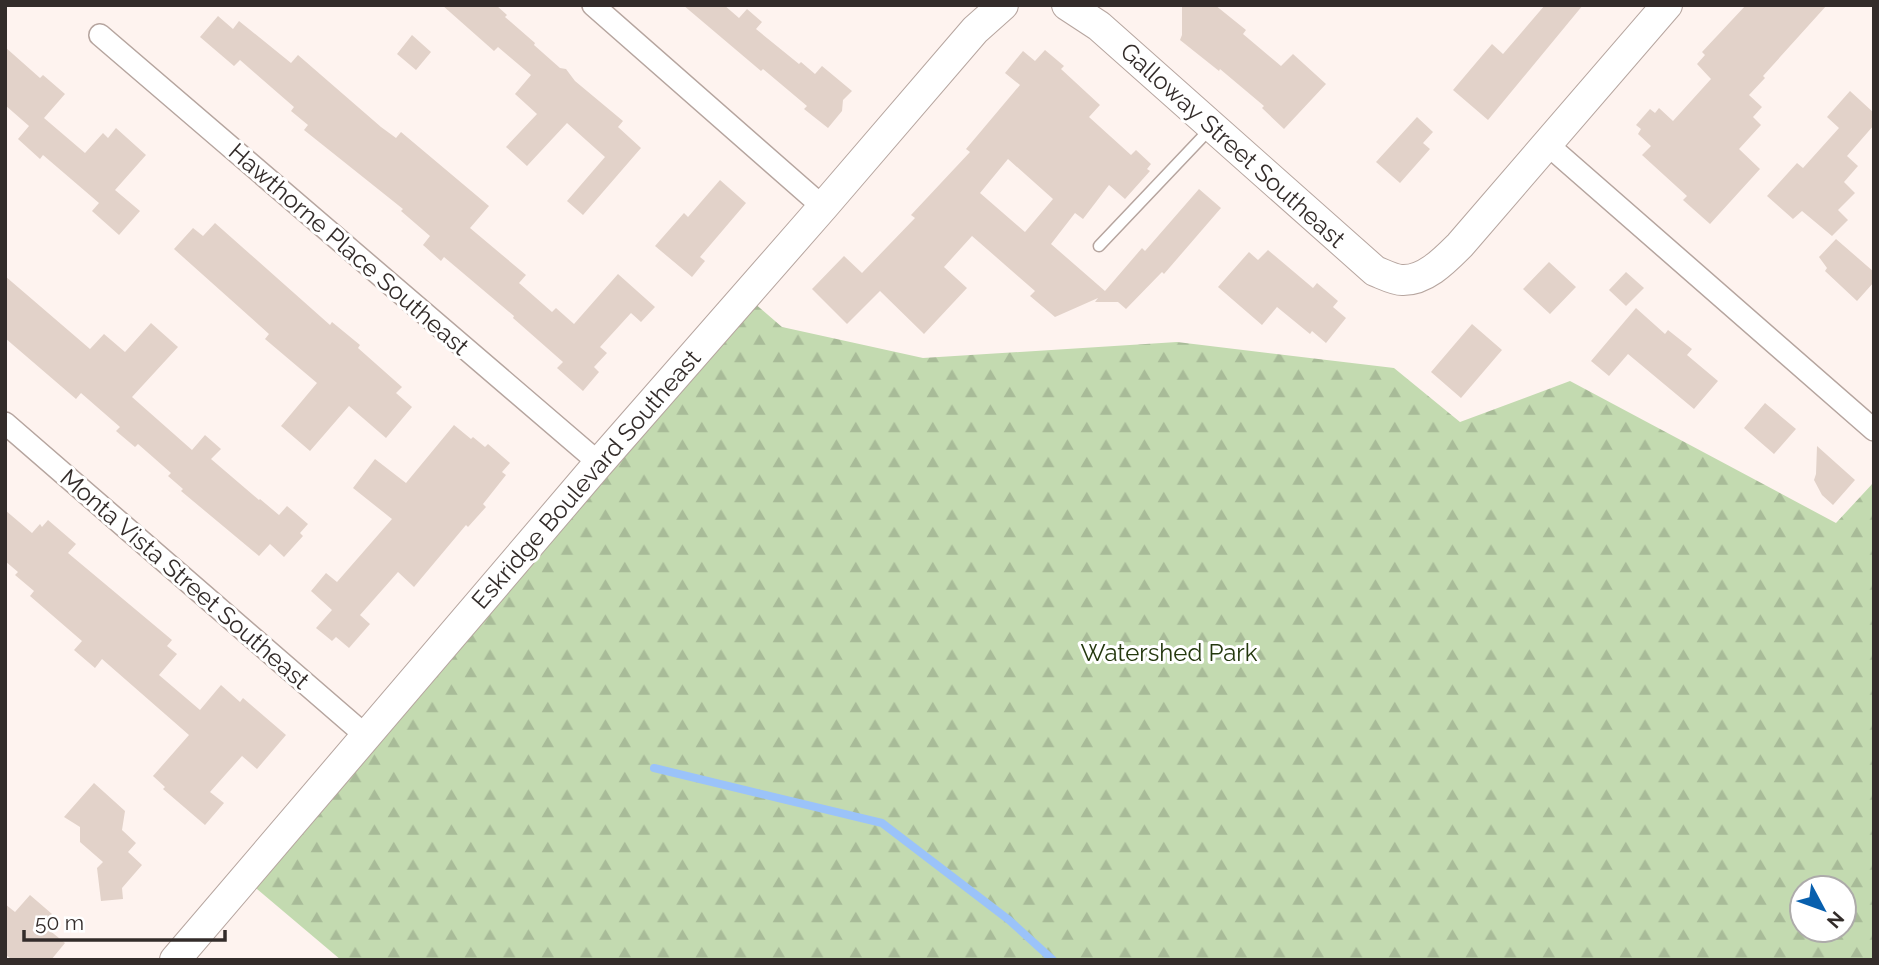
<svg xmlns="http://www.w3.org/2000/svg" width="1879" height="965" font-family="Raleway,sans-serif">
<defs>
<pattern id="forest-firs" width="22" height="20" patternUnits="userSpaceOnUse" patternTransform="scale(1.75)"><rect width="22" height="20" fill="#c3dab0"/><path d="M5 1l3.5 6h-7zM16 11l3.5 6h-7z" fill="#a8bb98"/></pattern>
</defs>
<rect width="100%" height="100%" fill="#fef3ef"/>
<path fill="url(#forest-firs)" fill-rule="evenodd" d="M 746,296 L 782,327 L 923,358 L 1177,342 L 1394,368 L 1460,422 L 1570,381 L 1836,523 L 1874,482 L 1874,960 L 341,960 L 244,878 ZM 1802,888 L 1844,888 L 1844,930 L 1802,930 Z"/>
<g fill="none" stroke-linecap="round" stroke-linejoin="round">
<path stroke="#9bc3f9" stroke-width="8" d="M 654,768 L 882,823 L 1009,920 L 1053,960"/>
</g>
<path fill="#e2d2c9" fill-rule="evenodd" d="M 442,5 L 496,5 L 507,15 L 505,17 L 535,43 L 534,45 L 560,68 L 566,69 L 575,81 L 623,121 L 618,127 L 641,148 L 583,215 L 567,201 L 605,157 L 567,123 L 527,166 L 506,147 L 537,114 L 515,94 L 531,75 L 498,47 L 494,51 Z
M 683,5 L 724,5 L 739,18 L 747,9 L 762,22 L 756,29 L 799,64 L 801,62 L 815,74 L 822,66 L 852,91 L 843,100 L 842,111 L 828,128 L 804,109 L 807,106 L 763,69 L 761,71 Z
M 1182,5 L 1215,5 L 1246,30 L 1243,34 L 1281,66 L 1293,54 L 1326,84 L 1284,129 L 1262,108 L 1264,106 L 1220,69 L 1219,71 L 1180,40 L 1182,35 Z
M 1545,5 L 1583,5 L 1488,120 L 1453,90 L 1492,44 L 1503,54 Z
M 1746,5 L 1827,5 L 1763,76 L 1765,78 L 1749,95 L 1762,107 L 1753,117 L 1761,125 L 1739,149 L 1760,169 L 1710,224 L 1683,200 L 1687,196 L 1642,155 L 1651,146 L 1638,134 L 1641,129 L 1636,125 L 1650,109 L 1655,113 L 1659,108 L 1673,121 L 1711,79 L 1697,64 L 1705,55 L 1702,52 Z
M 218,16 L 233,29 L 239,21 L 291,63 L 298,55 L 381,127 L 396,138 L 401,132 L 489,206 L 470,228 L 526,275 L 519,283 L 552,312 L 556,308 L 574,324 L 618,274 L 655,307 L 641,322 L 631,313 L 600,347 L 607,353 L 594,367 L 599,372 L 583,391 L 557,368 L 563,362 L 513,318 L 514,316 L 444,257 L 441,261 L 423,245 L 430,236 L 401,211 L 403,209 L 304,130 L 308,125 L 291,111 L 294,107 L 240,60 L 234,66 L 200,37 Z
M 412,35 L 431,52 L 416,70 L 397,54 Z
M 5,47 L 40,78 L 43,75 L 65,94 L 44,118 L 85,153 L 103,133 L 108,138 L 116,128 L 146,155 L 115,190 L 140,211 L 119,235 L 92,211 L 99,203 L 43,155 L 40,159 L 18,139 L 29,126 L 5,105 Z
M 1045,50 L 1064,66 L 1061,69 L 1100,105 L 1089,117 L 1131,155 L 1136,150 L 1151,164 L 1147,169 L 1150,171 L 1125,199 L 1109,185 L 1083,219 L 1075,213 L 1051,244 L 1105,291 L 1142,248 L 1145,251 L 1199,189 L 1221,208 L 1164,274 L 1162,272 L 1126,309 L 1118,302 L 1095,302 L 1098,298 L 1055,317 L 1030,296 L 1035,291 L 972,236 L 944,267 L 967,288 L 924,334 L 880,291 L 847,324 L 812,289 L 844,256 L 862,273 L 915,218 L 911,215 L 970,152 L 966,149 L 1020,85 L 1005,73 L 1023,51 L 1035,61 ZM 1008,159 L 1053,199 L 1025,232 L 980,193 Z
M 1850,91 L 1874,113 L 1874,125 L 1847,156 L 1858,166 L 1844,182 L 1855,193 L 1838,210 L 1848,220 L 1832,236 L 1802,211 L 1793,219 L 1767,196 L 1797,163 L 1803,168 L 1839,128 L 1827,117 Z
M 1417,117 L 1433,132 L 1423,143 L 1430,149 L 1400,183 L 1376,162 Z
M 720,180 L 746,203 L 700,257 L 705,261 L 692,277 L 655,246 L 684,213 L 688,217 Z
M 215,223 L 330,325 L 332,322 L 360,345 L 358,348 L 402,387 L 396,393 L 412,407 L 386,438 L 349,406 L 310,451 L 281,426 L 317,383 L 265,339 L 269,334 L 174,249 L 193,228 L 203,236 Z
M 1836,239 L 1874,272 L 1874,282 L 1857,301 L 1825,271 L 1827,268 L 1819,257 Z
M 1268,250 L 1313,288 L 1317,283 L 1338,301 L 1333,307 L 1346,318 L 1326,343 L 1312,331 L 1310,334 L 1277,307 L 1262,325 L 1218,287 L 1249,252 L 1258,260 Z
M 1549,262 L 1576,287 L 1550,314 L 1523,289 Z
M 1626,272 L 1644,288 L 1626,306 L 1609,290 Z
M 5,276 L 90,349 L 104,334 L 125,352 L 151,323 L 178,347 L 132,397 L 192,450 L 205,435 L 221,449 L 211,459 L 259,500 L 260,499 L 279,515 L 287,506 L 308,524 L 300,533 L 303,536 L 284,557 L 270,544 L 259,556 L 181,491 L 183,489 L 168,476 L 171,473 L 138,444 L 135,447 L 116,431 L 120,427 L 81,393 L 76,399 L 5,338 Z
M 1636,308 L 1665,334 L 1668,330 L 1692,349 L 1687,355 L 1718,381 L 1694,409 L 1628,354 L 1609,376 L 1591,361 Z
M 1472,324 L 1502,350 L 1461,398 L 1431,372 Z
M 1765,403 L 1796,429 L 1774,454 L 1744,428 Z
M 454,425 L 471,439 L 473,437 L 485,447 L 488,444 L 510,463 L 502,472 L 506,475 L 483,504 L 486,507 L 468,527 L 466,525 L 414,587 L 398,572 L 360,615 L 370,624 L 349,648 L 336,637 L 332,641 L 316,628 L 332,610 L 311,591 L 326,573 L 337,582 L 392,519 L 353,488 L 375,459 L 406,483 Z
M 1817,446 L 1855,480 L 1833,505 L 1822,495 L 1814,480 L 1816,474 Z
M 5,510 L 32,533 L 40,524 L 42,527 L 48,520 L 76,544 L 68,553 L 172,640 L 167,646 L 177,654 L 159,675 L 200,710 L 221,685 L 240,702 L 243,698 L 286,735 L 257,769 L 242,756 L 210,792 L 224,803 L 205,825 L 163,789 L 165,787 L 153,776 L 189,735 L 102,659 L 95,668 L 74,650 L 82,641 L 30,596 L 34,591 L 15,575 L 18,572 L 5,561 Z
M 94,783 L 125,811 L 122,830 L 136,843 L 128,852 L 142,865 L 122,888 L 123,899 L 101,901 L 97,868 L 103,862 L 80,842 L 80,827 L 64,817 Z
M 30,895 L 52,914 L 43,925 L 65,943 L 51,960 L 12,960 L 5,954 L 5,904 L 15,912 Z"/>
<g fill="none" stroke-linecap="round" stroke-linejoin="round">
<defs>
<path id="lane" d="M 1099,246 L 1210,129"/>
<path id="street" d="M 593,5 L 823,207
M 100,35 L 599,463
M 1548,145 L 1874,430
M 5,423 L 365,735"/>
<path id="secondary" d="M 1067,5 L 1099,26 L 1375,271 C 1383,274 1394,280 1402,280 C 1425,281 1445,260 1460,245 L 1667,5
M 175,960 L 599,463 L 823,207 L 975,30 L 1003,5"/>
</defs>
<use href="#lane" stroke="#b6a59f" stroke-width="13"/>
<use href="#street" stroke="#b6a59f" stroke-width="24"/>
<use href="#secondary" stroke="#b6a59f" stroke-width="32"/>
<use href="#lane" stroke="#fff" stroke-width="10"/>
<use href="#street" stroke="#fff" stroke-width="21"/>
<use href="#secondary" stroke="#fff" stroke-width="30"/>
</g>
<g text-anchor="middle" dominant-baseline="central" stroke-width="6" stroke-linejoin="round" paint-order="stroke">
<g font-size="24" fill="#332c2a" stroke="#fff">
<text transform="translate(1233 145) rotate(42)">Galloway Street Southeast</text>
<text transform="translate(349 249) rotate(41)">Hawthorne Place Southeast</text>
<text transform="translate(586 479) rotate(-49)">Eskridge Boulevard Southeast</text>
<text transform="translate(185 579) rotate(41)">Monta Vista Street Southeast</text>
</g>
<g font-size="24" fill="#24380e" stroke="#fff">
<text x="1169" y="652">Watershed Park</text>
</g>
</g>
<rect width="1879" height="965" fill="none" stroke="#332c2a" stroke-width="14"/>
<g transform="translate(1823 909) rotate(131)"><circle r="33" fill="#ffffff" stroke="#adabaa" stroke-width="2"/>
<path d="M0-5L12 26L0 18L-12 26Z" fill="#085fad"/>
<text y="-10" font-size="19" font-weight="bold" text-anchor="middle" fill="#332c2a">N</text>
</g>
<path d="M24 930v10h201v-10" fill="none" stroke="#332c2a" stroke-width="3.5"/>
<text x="35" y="930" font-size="21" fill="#332c2a" stroke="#ffffff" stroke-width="5" paint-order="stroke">50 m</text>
</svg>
